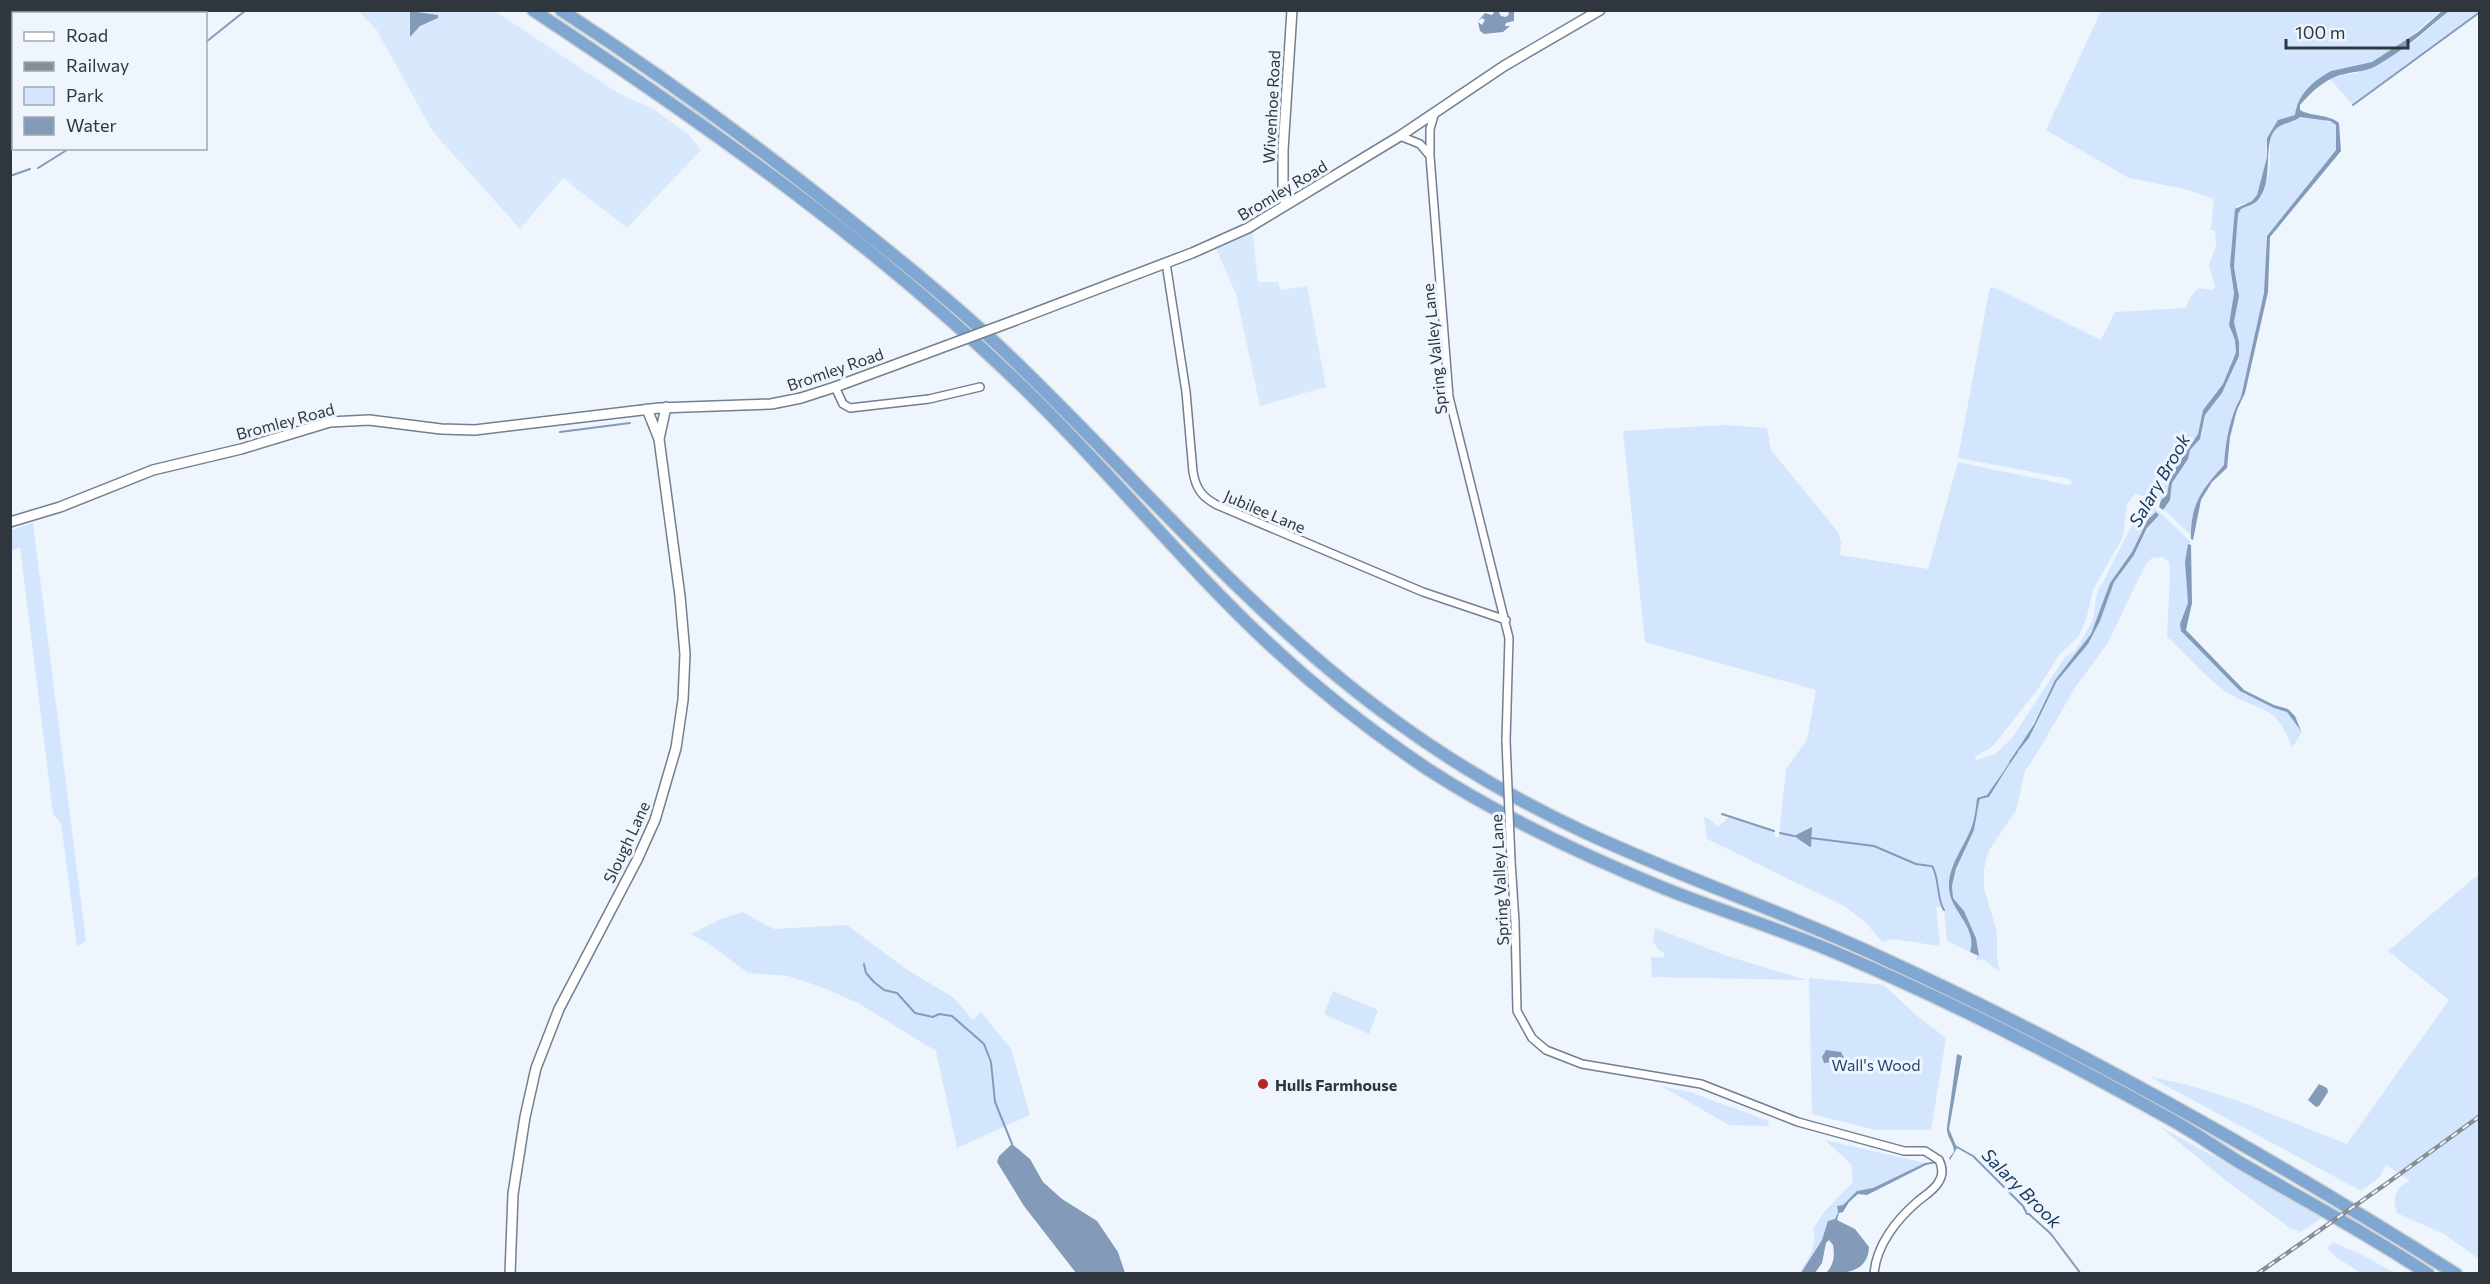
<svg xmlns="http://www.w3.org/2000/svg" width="2490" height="1284" font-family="Commissioner,sans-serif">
<rect width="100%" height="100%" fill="#eef5fd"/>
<path fill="#d8e9fe" d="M 358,11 L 495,11 L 618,93 L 655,110 L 688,134 L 701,150 L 627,228 L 563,178 L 520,229 L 433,132 L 376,29 Z
M 1252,226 L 1258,282 L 1278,282 L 1280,290 L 1307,286 L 1326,387 L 1260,406 L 1236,294 L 1214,244 Z"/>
<path fill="#d4e6fd" d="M 2101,11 L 2440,11 L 2415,33 L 2372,62 L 2331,71 L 2296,107 L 2295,115 L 2278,120 L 2266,149 L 2267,157 L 2257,195 L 2252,201 L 2237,206 L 2230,265 L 2234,293 L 2230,328 L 2235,340 L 2236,350 L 2223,384 L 2204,408 L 2198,434 L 2170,477 L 2167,495 L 2161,500 L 2135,494 L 2127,504 L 2123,537 L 2093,590 L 2086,620 L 2079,636 L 2058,656 L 2038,689 L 1997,741 L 1989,749 L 1974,757 L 1977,760 L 1995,754 L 2012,738 L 2065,657 L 2075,651 L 2093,620 L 2097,593 L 2142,506 L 2154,507 L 2191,542 L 2188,544 L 2185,562 L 2189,602 L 2185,633 L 2241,690 L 2287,711 L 2302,732 L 2292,748 C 2276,700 2259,714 2225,691 C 2204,676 2186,654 2167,637 L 2170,576 L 2169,562 L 2163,557 L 2152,558 L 2146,564 L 2135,586 L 2108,643 L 2076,686 L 2037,753 L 2025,771 L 2016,810 L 1988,852 L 1984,869 L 1984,889 L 1997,932 L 1997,959 L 2000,972 L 1983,959 L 1976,961 L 1977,955 L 1979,955 L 1976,938 L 1964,911 L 1953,898 L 1952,886 L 1957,869 L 1974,830 L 1979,802 L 1980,799 L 1989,797 L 2015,754 L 2030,737 L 2057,681 L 2088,643 L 2100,620 L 2114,581 L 2134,555 L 2148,528 L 2158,514 L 2156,512 L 2146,522 L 2132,552 L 2110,583 L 2091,634 L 2055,680 L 2026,737 L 1987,795 L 1977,798 C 1976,807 1975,817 1972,826 C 1965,846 1948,865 1949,887 C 1949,910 1978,926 1970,952 L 1947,941 L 1944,910 L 1941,905 L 1939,908 L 1936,906 L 1940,946 L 1892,939 L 1882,942 L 1865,922 L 1844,906 L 1707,839 L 1704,817 L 1708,818 L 1718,827 L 1728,817 L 1774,831 L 1775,837 L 1779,837 L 1786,769 L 1807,740 L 1816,690 L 1645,642 L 1623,431 L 1725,425 L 1767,428 L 1771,450 L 1838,532 L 1841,542 L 1840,555 L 1928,569 L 1958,462 L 2068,485 L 2072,483 L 2070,479 L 1958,458 L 1989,291 L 1991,287 L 1996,288 L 2101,340 L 2115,312 L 2186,308 L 2190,297 L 2198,288 L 2213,290 L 2215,287 L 2209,265 L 2216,246 L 2215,231 L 2211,230 L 2214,199 L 2185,189 L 2129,178 L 2046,130 Z
M 2449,11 L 2479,12 L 2353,105 L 2330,79 C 2342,73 2354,75 2366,70 C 2398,58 2425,33 2449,11 Z
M 2300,117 L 2317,118 L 2335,124 L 2337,128 L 2336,150 L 2267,236 L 2265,291 L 2241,397 C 2230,416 2224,443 2224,465 C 2203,487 2191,503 2191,535 L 2163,509 L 2170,500 L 2172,483 L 2187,459 L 2190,450 L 2202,433 L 2205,415 L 2226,385 L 2238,358 L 2239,342 L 2234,322 L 2239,292 L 2234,267 L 2238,214 L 2241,209 C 2260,198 2269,187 2270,163 C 2271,151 2267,141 2275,130 C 2281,123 2293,123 2300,117 Z
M 33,523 L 86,941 L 77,946 L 61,823 L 53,814 L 20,547 L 11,551 L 11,530 Z
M 2479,874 L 2479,1259 L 2444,1234 L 2397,1213 C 2392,1196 2395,1188 2410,1181 L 2386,1165 L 2380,1177 L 2361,1191 L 2150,1077 C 2221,1089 2280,1119 2347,1144 L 2449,1000 L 2388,951 Z
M 742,912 L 774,929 L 847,925 L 906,969 L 954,998 L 973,1020 L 981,1012 L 1011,1049 L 1030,1115 L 957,1148 L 936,1051 L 858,1003 L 821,987 L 788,976 L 748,973 L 708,943 L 691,934 L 721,919 Z
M 1655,928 L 1727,956 L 1807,980 L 1652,977 L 1651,957 L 1664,958 L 1664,953 L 1658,949 L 1653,941 Z
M 1809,978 L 1884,985 L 1917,1016 L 1946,1038 L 1931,1130 L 1875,1130 L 1812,1114 Z
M 1333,991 L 1378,1010 L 1369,1034 L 1324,1014 Z
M 1661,1086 L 1690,1092 L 1769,1121 L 1768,1126 L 1729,1125 Z
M 2159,1126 L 2323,1217 L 2301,1232 L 2290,1228 L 2224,1179 Z
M 1825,1140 L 1925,1163 L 1873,1188 L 1860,1191 L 1843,1205 L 1836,1207 L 1838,1213 L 1835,1220 L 1804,1271 L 1799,1274 C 1807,1260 1819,1244 1813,1229 L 1824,1212 L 1853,1182 L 1851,1164 Z
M 2333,1242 L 2362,1255 L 2395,1273 L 2361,1273 L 2336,1257 L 2327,1248 Z"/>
<path fill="#839bb9" d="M 410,11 L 438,15 L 438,18 L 420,26 L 410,37 Z
M 1495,11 L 1498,11 L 1501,16 L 1506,17 L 1509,14 L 1508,11 L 1514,11 L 1514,21 L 1506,23 L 1505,26 L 1510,26 L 1503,32 L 1484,34 L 1480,31 L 1478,22 L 1482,25 L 1485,20 L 1482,18 L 1478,21 L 1485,13 L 1492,15 Z
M 2442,11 L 2449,11 C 2424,31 2405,50 2376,66 C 2365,72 2356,71 2345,74 C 2327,77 2312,91 2300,105 L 2300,110 C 2312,117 2329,114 2339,123 L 2341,151 L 2270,237 L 2268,292 L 2245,393 L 2237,410 L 2230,437 L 2227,468 L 2212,482 L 2201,500 L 2193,540 L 2191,539 C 2190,504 2202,489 2224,465 C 2225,443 2230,416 2241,397 L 2264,293 L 2267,236 L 2336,150 L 2336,125 L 2330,121 L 2300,117 C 2293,123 2281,123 2275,130 C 2262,145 2275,182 2257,201 C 2253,205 2246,206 2241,209 L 2238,214 L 2234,267 L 2239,296 L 2234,322 L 2239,342 L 2239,356 L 2222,393 L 2205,415 L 2200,439 L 2190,450 L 2188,459 L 2172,483 L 2170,500 L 2163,510 L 2159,507 L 2161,500 L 2167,495 L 2170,477 L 2198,434 L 2203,410 L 2223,384 L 2236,352 L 2235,340 L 2229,325 L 2234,293 L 2230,265 L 2235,209 L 2252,201 L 2257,195 L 2267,157 L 2267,138 L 2278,120 L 2295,115 C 2298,94 2312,82 2331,71 L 2372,62 L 2418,32 Z
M 2156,512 L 2159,515 L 2147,528 L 2134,555 L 2114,582 L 2100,621 L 2088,644 L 2057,681 L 2029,738 L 2015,755 L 1989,797 L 1980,799 L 1979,802 L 1974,830 L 1956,869 L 1952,886 L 1953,898 L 1964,911 L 1976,938 L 1979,956 L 1970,952 C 1978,926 1949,911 1949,887 C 1948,865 1965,846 1972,826 C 1975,817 1976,807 1977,798 L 1987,795 L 2003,772 L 2034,724 L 2055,680 L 2091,634 L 2110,583 L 2132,552 L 2148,519 Z
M 2188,544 L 2191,545 L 2192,603 L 2186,630 L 2244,690 L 2274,705 L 2288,709 L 2295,716 L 2301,731 L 2287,712 L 2274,708 L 2240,691 L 2181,631 L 2180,624 L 2188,603 L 2185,562 Z
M 1812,827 L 1811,847 L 1810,847 L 1794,836 Z
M 1826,1050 L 1841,1052 L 1844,1058 L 1842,1061 L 1824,1063 L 1822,1057 Z
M 1957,1054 L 1962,1056 L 1949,1129 L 1957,1148 L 1950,1160 L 1949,1158 L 1954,1152 C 1954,1143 1946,1137 1947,1127 Z
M 2319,1084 L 2327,1088 L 2328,1092 L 2319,1106 L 2316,1107 L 2308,1100 Z
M 1012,1144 L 1030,1159 L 1043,1182 L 1062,1199 L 1097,1221 L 1118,1252 L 1125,1273 L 1076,1273 L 1024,1206 L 997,1162 L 999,1156 Z
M 1925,1163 L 1928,1164 L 1867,1195 L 1858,1194 L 1849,1202 L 1843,1212 L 1839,1213 L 1837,1220 L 1855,1229 L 1869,1247 C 1868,1272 1846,1274 1826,1273 C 1834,1265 1835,1256 1833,1245 L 1829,1240 L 1826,1243 L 1822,1263 L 1815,1273 L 1801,1273 L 1822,1240 L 1828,1221 L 1835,1219 L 1838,1213 L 1837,1206 L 1843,1205 L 1857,1191 L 1873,1188 Z"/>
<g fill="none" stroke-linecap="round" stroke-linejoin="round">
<path stroke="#839bb9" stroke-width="2" d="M 206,42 L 246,10
M 2353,105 L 2480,12
M 38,168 L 70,148
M 10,176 L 30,169
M 560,432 L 630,423
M 2010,762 L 2017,752
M 1722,814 L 1774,831
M 1780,833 L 1794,836
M 1811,838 L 1874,846 L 1916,864 L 1930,866
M 1932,866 C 1940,878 1936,898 1944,910
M 864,964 L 866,973 L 874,982 L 884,990 L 897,993 L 915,1013 L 933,1017 L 939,1014 L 952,1016 L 984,1044 L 991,1062 L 995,1102 L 1012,1144
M 1955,1146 L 1973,1156 L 2023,1206 L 2027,1214 L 2029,1214 L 2051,1234 L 2081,1274
M 1925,1164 L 1937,1162"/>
<defs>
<path id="minor" d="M 1400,136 L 1420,144 L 1430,156 L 1449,397 L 1509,638 L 1506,741
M 1430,154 L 1430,129 L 1435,112
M 1166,263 L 1186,392 L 1193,472 C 1196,489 1202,497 1217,505 L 1423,592 L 1506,620
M 835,387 L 843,404 L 850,408 L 929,399 L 980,387
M 1511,861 L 1515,922 L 1517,1011 L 1532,1038 L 1546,1050 L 1582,1064 L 1701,1084 L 1798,1122 L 1904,1151 L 1925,1151 L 1939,1160 C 1943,1168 1943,1176 1938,1183 C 1933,1191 1924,1196 1917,1202 C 1896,1220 1876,1246 1874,1274"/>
<path id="tertiary" d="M 1286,205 L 1283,192 L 1283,150 L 1292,10
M 1016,320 L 1192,253 L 1248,228 L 1400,136 L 1504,66 L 1600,10
M 647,409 L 659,439
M 10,522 L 60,507 L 153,470 L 241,449 L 330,422 L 369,420 L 441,429 L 475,430 L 659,408 L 771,404 L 801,398 L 835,387 L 927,353
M 510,1274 L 513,1194 L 525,1117 L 536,1068 L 559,1009 L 637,860 L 655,820 L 676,748 L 683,700 L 685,654 L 680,596 L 659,439 L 666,407"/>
<path id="trunk" d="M 533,10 C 708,126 885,250 1035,399 C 1114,477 1185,565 1266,641 C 1316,688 1372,732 1429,770 C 1503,818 1585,856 1666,889 C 1724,912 1783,930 1839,954 C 1952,1002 2063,1059 2170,1119 C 2194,1132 2216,1148 2239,1162 C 2302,1199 2367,1233 2428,1274
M 561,10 C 658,73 751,141 841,213 C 895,256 950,300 1000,347 C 1131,471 1247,614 1394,720 C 1453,763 1516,800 1582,831 C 1680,877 1782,911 1880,957 C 2079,1048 2271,1157 2456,1274"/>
</defs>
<use href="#minor" stroke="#717f91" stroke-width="10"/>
<use href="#tertiary" stroke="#717f91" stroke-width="12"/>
<use href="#trunk" stroke="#d1d3d5" stroke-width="15"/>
<use href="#minor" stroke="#fff" stroke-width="7"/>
<use href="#tertiary" stroke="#fff" stroke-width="9"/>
<use href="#trunk" stroke="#80a6d2" stroke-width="12"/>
<defs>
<path id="rail" d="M 2257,1274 L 2386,1184 L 2480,1116"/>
</defs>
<use href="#rail" stroke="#888e96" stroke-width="4.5"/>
<use href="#rail" stroke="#eef5fd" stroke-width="2" stroke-dasharray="7" stroke-linecap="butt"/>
<defs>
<path id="minor-bridge" d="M 1506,741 L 1511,861"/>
<path id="tertiary-bridge" d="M 927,353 L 1016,320"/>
</defs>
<use href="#minor-bridge" stroke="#717f91" stroke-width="10" stroke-linecap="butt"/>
<use href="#tertiary-bridge" stroke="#717f91" stroke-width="12" stroke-linecap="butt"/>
<use href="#minor-bridge" stroke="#fff" stroke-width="7"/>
<use href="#tertiary-bridge" stroke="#fff" stroke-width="9"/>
</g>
<circle fill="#b42427" stroke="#eef5fd" stroke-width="2" cx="1263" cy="1084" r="6"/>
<g text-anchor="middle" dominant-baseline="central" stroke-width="6" stroke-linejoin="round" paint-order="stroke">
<g font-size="16" fill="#30363e" stroke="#eef5fd">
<text transform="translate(1271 107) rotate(-87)">Wivenhoe Road</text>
<text transform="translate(1282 190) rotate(-31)">Bromley Road</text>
<text transform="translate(1434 349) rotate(-96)">Spring Valley Lane</text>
<text transform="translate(835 369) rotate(-19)">Bromley Road</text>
<text transform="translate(285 421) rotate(-15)">Bromley Road</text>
<text transform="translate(1265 511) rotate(23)">Jubilee Lane</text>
<text transform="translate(626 842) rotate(-65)">Slough Lane</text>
<text transform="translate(1499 880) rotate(-93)">Spring Valley Lane</text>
</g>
<g font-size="16" fill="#254872" stroke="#eef5fd">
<text x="1876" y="1064">Wall's Wood</text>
</g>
<g font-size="16" font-weight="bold" fill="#30363e" stroke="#eef5fd" text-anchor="start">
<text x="1275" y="1084">Hulls Farmhouse</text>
</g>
<g font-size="18" font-style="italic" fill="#14375f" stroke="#eef5fd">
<text transform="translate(2159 480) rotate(-60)">Salary Brook</text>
<text transform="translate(2022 1188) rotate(45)">Salary Brook</text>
</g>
</g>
<rect width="2490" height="1284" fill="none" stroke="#30363e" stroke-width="24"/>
<rect x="12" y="12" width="195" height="138" fill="#eef5fd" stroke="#a2a9b1" stroke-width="1.5"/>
<rect x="24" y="32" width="30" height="9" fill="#ffffff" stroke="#a2a9b1" stroke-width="1.5"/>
<text x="66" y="42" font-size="18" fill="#30363e">Road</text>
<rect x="24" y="62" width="30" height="9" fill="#888e96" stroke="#a2a9b1" stroke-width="1.5"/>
<text x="66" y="72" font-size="18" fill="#30363e">Railway</text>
<rect x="24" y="87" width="30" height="18" fill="#d4e6fd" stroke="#a2a9b1" stroke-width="1.5"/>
<text x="66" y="102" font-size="18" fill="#30363e">Park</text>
<rect x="24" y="117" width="30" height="18" fill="#839bb9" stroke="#a2a9b1" stroke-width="1.5"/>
<text x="66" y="132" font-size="18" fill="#30363e">Water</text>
<path d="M2286 39v9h122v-9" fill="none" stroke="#30363e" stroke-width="3"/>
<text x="2295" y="39" font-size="18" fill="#30363e" stroke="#eef5fd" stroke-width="4.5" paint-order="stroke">100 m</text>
</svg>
